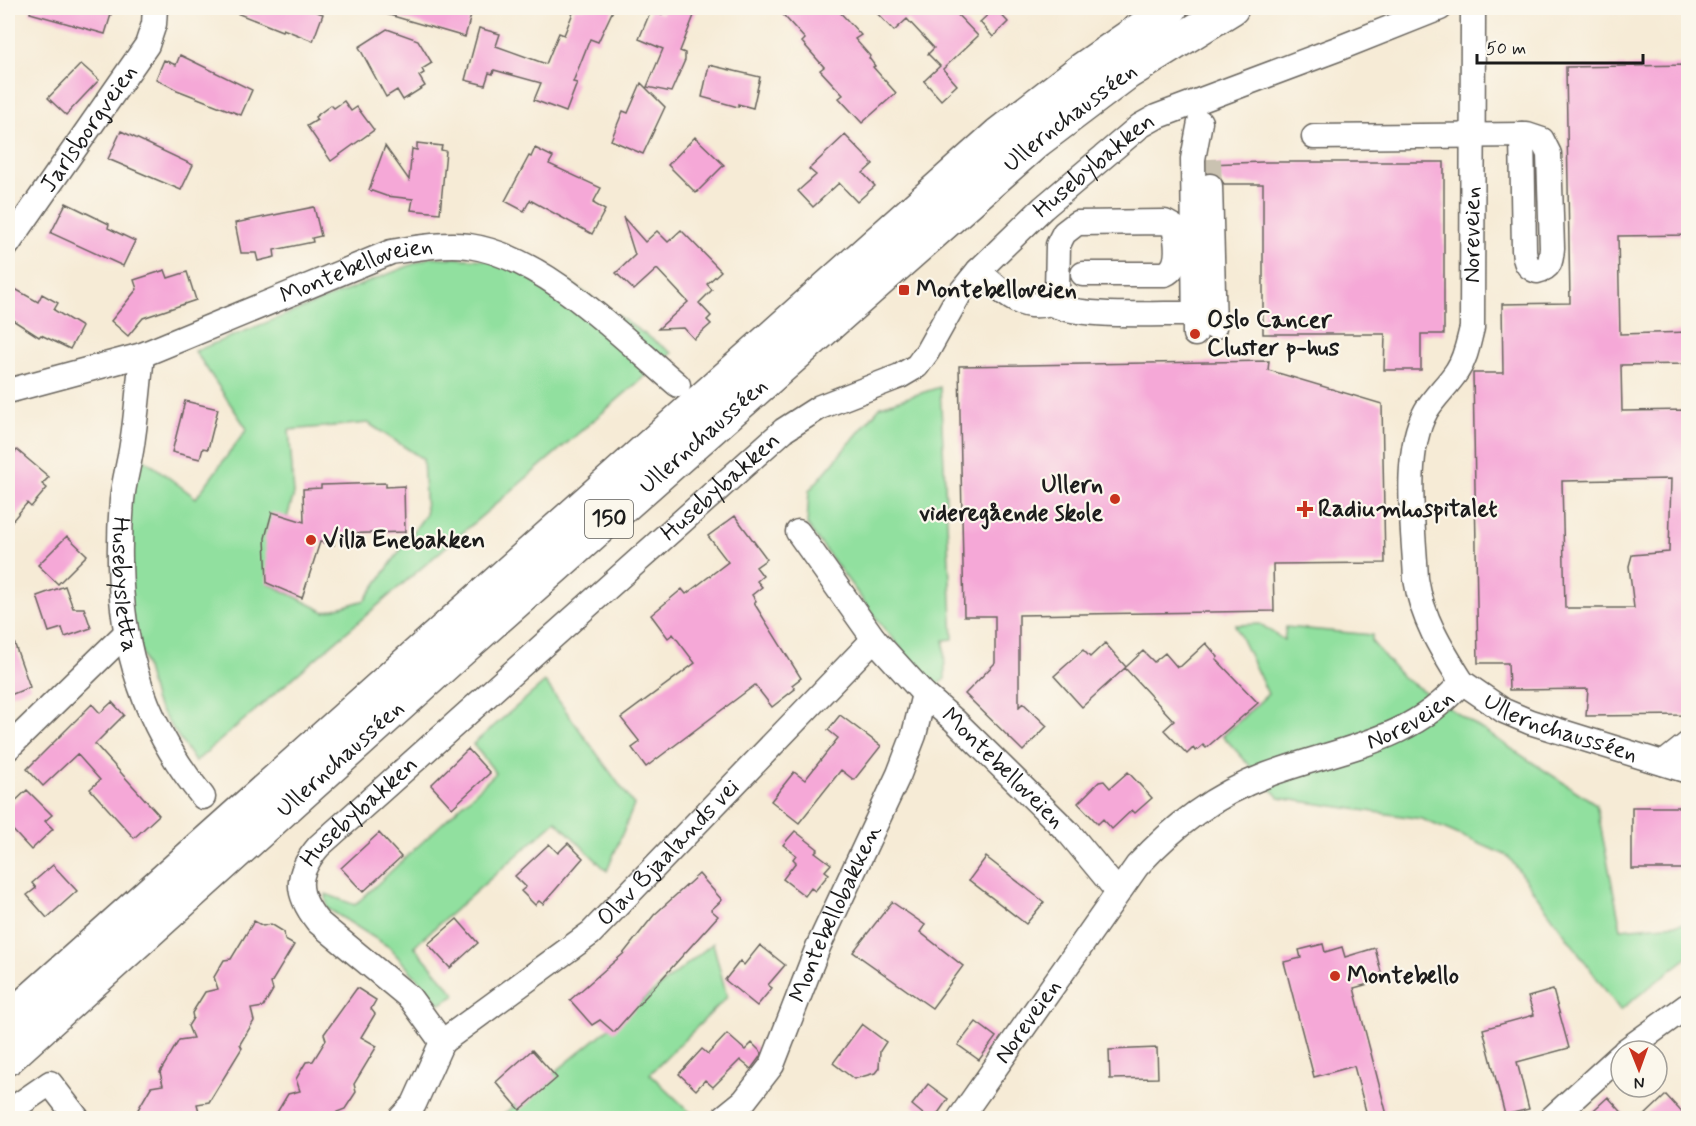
<svg xmlns="http://www.w3.org/2000/svg" width="1696" height="1126" font-family="Mynerve,sans-serif">
<rect width="100%" height="100%" fill="#fbf7ec"/>
<filter id="ink" filterUnits="userSpaceOnUse"><feTurbulence type="fractalNoise" baseFrequency=".0167" numOctaves="2"/><feDisplacementMap in="SourceGraphic" scale="12" xChannelSelector="R" yChannelSelector="G"/><feConvolveMatrix kernelMatrix="1 2 1 2 8 2 1 2 1" color-interpolation-filters="sRGB"/></filter>
<filter id="wash" filterUnits="userSpaceOnUse"><feTurbulence type="fractalNoise" baseFrequency=".008" numOctaves="4" result="noise"/><feDisplacementMap in="SourceGraphic" scale="24" xChannelSelector="R" yChannelSelector="G"/><feGaussianBlur stdDeviation="1.35" result="paint"/><feColorMatrix in="noise" values="0 0 0 0 0 0 0 0 0 0 0 0 0 0 0 0 0 1.4 0 .05"/><feComposite in="paint" operator="in"/></filter>
<g filter="url(#wash)">
<rect width="100%" height="100%" fill="#f6ebd6"/>
<path fill="#91e09f" stroke="#567e5e" stroke-width="1.5" fill-rule="evenodd" d="M 431,257 L 509,261 L 569,282 L 672,353 L 195,762 L 155,702 L 128,601 L 125,514 L 140,456 L 196,498 L 247,429 L 195,351 ZM 368,423 L 423,459 L 426,514 L 365,600 L 325,612 L 268,583 L 294,494 L 289,430 Z
M 940,387 L 953,639 L 944,640 L 945,679 L 934,687 L 882,626 L 807,525 L 809,491 L 881,406 Z
M 1260,624 L 1284,640 L 1286,627 L 1372,635 L 1372,642 L 1402,677 L 1596,804 L 1621,929 L 1688,923 L 1688,957 L 1620,1010 L 1508,856 L 1422,819 L 1279,798 L 1223,736 L 1268,694 L 1235,625 Z
M 545,682 L 634,805 L 607,871 L 556,821 L 414,946 L 456,995 L 440,1004 L 389,947 L 327,908 L 326,894 L 355,905 L 496,773 L 473,744 Z
M 713,943 L 727,997 L 650,1074 L 696,1118 L 499,1118 Z"/>
<g id="blocks">
<path fill="#f5a8d7" fill-rule="evenodd" d="M 31,8 L 113,8 L 105,34 L 30,13 Z
M 224,8 L 305,8 L 323,14 L 313,41 L 283,29 L 282,31 Z
M 380,8 L 473,8 L 465,37 L 379,12 Z
M 575,8 L 614,8 L 598,42 L 590,39 L 573,82 L 577,83 L 566,112 L 534,100 L 541,83 L 494,70 L 493,74 L 489,73 L 485,85 L 465,80 L 479,28 L 500,34 L 496,46 L 546,64 L 559,33 L 564,35 Z
M 665,8 L 697,8 L 680,51 L 685,53 L 685,60 L 671,92 L 647,87 L 663,49 L 639,39 L 651,10 L 662,14 Z
M 777,8 L 836,8 L 861,35 L 855,39 L 870,56 L 869,58 L 875,66 L 873,67 L 896,93 L 862,123 L 839,98 L 843,95 L 820,70 L 824,67 L 802,42 L 805,39 Z
M 872,8 L 951,8 L 978,36 L 943,69 L 957,85 L 941,100 L 924,81 L 940,66 L 928,54 L 934,48 L 907,19 L 894,31 Z
M 995,8 L 1008,22 L 993,37 L 980,22 Z
M 387,29 L 418,40 L 432,63 L 422,69 L 424,73 L 419,76 L 425,86 L 403,100 L 397,90 L 386,97 L 359,47 Z
M 180,55 L 252,90 L 241,115 L 177,90 L 156,79 L 164,60 L 176,65 Z
M 81,64 L 99,80 L 66,115 L 48,98 Z
M 709,65 L 760,77 L 753,108 L 738,104 L 738,107 L 702,97 Z
M 1689,65 L 1689,235 L 1618,236 L 1620,334 L 1689,332 L 1689,364 L 1621,365 L 1622,411 L 1689,410 L 1689,715 L 1586,716 L 1588,689 L 1509,690 L 1508,663 L 1478,663 L 1473,373 L 1503,373 L 1502,304 L 1570,303 L 1566,67 ZM 1671,479 L 1669,552 L 1632,555 L 1629,566 L 1634,608 L 1565,608 L 1562,481 Z
M 641,83 L 665,107 L 643,154 L 611,140 L 623,111 L 628,113 Z
M 344,101 L 351,111 L 357,107 L 374,130 L 331,161 L 307,126 L 317,120 L 315,117 L 331,105 L 334,108 Z
M 121,131 L 193,165 L 181,190 L 108,159 Z
M 845,135 L 873,164 L 863,173 L 875,186 L 857,202 L 839,183 L 813,207 L 798,191 L 816,175 L 809,169 Z
M 695,137 L 724,165 L 696,193 L 668,165 Z
M 417,143 L 442,146 L 441,150 L 446,151 L 440,213 L 411,210 L 413,199 L 386,196 L 369,190 L 385,146 L 409,180 L 412,149 L 417,150 Z
M 535,148 L 553,157 L 549,164 L 601,188 L 593,203 L 605,210 L 592,234 L 530,200 L 524,211 L 505,201 L 529,156 L 531,157 Z
M 1263,162 L 1444,162 L 1444,334 L 1421,334 L 1421,370 L 1384,370 L 1385,334 L 1263,334 L 1263,184 L 1224,184 L 1217,174 L 1207,172 L 1207,164 Z
M 66,203 L 109,224 L 108,228 L 135,241 L 123,266 L 51,233 Z
M 314,207 L 321,236 L 312,238 L 313,242 L 274,250 L 275,257 L 258,261 L 256,253 L 241,253 L 235,223 Z
M 623,217 L 645,242 L 657,231 L 668,242 L 681,230 L 721,271 L 707,284 L 712,290 L 699,303 L 711,316 L 707,320 L 711,324 L 694,339 L 684,328 L 658,329 L 688,302 L 657,269 L 634,290 L 616,273 L 635,255 Z
M 165,270 L 168,278 L 187,272 L 196,300 L 143,318 L 128,336 L 111,321 L 137,289 L 134,280 Z
M 8,285 L 38,302 L 42,294 L 58,303 L 54,310 L 82,327 L 70,349 L 41,335 L 39,337 L 8,317 Z
M 1269,361 L 1268,370 L 1382,404 L 1385,563 L 1273,564 L 1274,611 L 1019,615 L 1019,707 L 1023,703 L 1047,726 L 1023,751 L 965,694 L 995,663 L 995,616 L 964,616 L 959,366 Z
M 185,401 L 218,409 L 208,449 L 203,448 L 200,459 L 172,452 Z
M 17,450 L 49,477 L 42,484 L 47,488 L 31,507 L 27,503 L 8,526 L 8,461 Z
M 386,483 L 386,487 L 404,486 L 405,532 L 335,534 L 334,545 L 320,542 L 302,598 L 267,583 L 265,538 L 272,512 L 304,522 L 303,489 L 321,488 L 321,485 Z
M 735,516 L 767,559 L 756,567 L 763,576 L 757,581 L 762,587 L 752,595 L 756,601 L 754,603 L 801,678 L 792,685 L 795,689 L 772,707 L 755,685 L 646,767 L 632,748 L 640,742 L 621,718 L 695,663 L 673,634 L 668,638 L 651,615 L 682,589 L 686,594 L 728,562 L 708,536 Z
M 67,536 L 87,555 L 58,584 L 38,565 Z
M 65,586 L 73,608 L 84,608 L 91,628 L 65,637 L 62,628 L 49,632 L 37,596 Z
M 10,631 L 30,687 L 8,696 L 8,632 Z
M 1105,643 L 1126,667 L 1143,651 L 1154,662 L 1165,653 L 1177,667 L 1181,666 L 1206,643 L 1218,657 L 1216,659 L 1258,703 L 1206,748 L 1203,745 L 1196,751 L 1193,748 L 1187,754 L 1164,730 L 1174,721 L 1125,668 L 1082,707 L 1054,676 L 1083,650 L 1090,657 Z
M 112,702 L 124,715 L 95,744 L 159,815 L 134,838 L 90,789 L 100,780 L 77,754 L 43,786 L 27,769 L 92,704 L 100,713 Z
M 840,715 L 881,746 L 854,780 L 841,770 L 799,823 L 771,801 L 794,772 L 805,780 L 838,738 L 828,730 Z
M 468,749 L 490,773 L 452,808 L 431,785 Z
M 1128,772 L 1152,798 L 1135,813 L 1132,810 L 1112,829 L 1103,819 L 1098,824 L 1078,803 L 1099,782 L 1104,781 L 1110,788 Z
M 27,790 L 52,815 L 45,821 L 53,829 L 31,850 L 8,825 L 8,808 Z
M 1632,807 L 1689,807 L 1689,869 L 1632,869 Z
M 795,831 L 818,849 L 815,852 L 831,864 L 825,871 L 829,874 L 815,891 L 811,888 L 805,896 L 783,879 L 796,862 L 793,859 L 796,855 L 783,845 Z
M 379,833 L 401,857 L 363,892 L 341,868 Z
M 568,843 L 583,858 L 543,904 L 539,901 L 535,905 L 521,891 L 526,887 L 515,876 L 549,844 L 558,853 Z
M 986,857 L 1044,902 L 1026,924 L 969,880 Z
M 53,865 L 77,891 L 47,918 L 27,895 L 36,888 L 32,883 Z
M 699,874 L 722,900 L 711,910 L 718,916 L 614,1032 L 600,1020 L 592,1025 L 570,1000 L 623,954 L 654,915 Z
M 892,902 L 925,925 L 920,932 L 963,966 L 932,1008 L 853,952 Z
M 457,919 L 478,943 L 450,968 L 428,944 Z
M 254,921 L 263,926 L 271,924 L 284,932 L 285,940 L 294,945 L 271,983 L 273,990 L 263,1007 L 251,1009 L 254,1021 L 240,1044 L 242,1048 L 209,1102 L 197,1104 L 201,1119 L 149,1119 L 137,1111 L 151,1087 L 163,1085 L 160,1072 L 179,1040 L 193,1038 L 188,1026 L 193,1018 L 192,1013 L 205,992 L 218,989 L 214,977 L 224,960 L 231,959 Z
M 1323,944 L 1325,952 L 1342,947 L 1345,957 L 1375,948 L 1383,980 L 1354,988 L 1387,1115 L 1368,1119 L 1354,1066 L 1314,1077 L 1284,962 L 1301,958 L 1299,950 Z
M 760,945 L 785,965 L 768,985 L 772,988 L 757,1006 L 725,980 L 740,961 L 744,965 Z
M 357,988 L 376,1000 L 371,1009 L 375,1014 L 361,1037 L 377,1046 L 354,1084 L 356,1092 L 345,1109 L 337,1112 L 332,1119 L 273,1119 L 288,1094 L 300,1091 L 296,1079 L 306,1062 L 313,1061 L 326,1040 L 324,1034 Z
M 1553,990 L 1569,1048 L 1517,1062 L 1529,1109 L 1505,1115 L 1483,1029 L 1534,1015 L 1528,997 Z
M 976,1022 L 996,1037 L 979,1060 L 958,1045 Z
M 862,1024 L 886,1042 L 880,1051 L 879,1068 L 875,1073 L 854,1079 L 833,1063 Z
M 727,1034 L 745,1050 L 752,1043 L 762,1053 L 759,1058 L 751,1069 L 740,1060 L 713,1087 L 705,1080 L 696,1090 L 679,1074 L 702,1049 L 708,1054 Z
M 1157,1048 L 1158,1078 L 1110,1079 L 1109,1050 Z
M 532,1050 L 557,1078 L 520,1110 L 496,1082 Z
M 928,1084 L 948,1099 L 934,1119 L 929,1119 L 912,1105 Z
M 1666,1095 L 1688,1119 L 1641,1119 Z
M 1608,1097 L 1628,1119 L 1584,1119 Z"/>
</g>
</g>
<g filter="url(#ink)">
<use href="#blocks" fill-opacity="0" stroke="#68645d" stroke-width="1.5"/>
<g fill="none" stroke-linecap="round" stroke-linejoin="round">
<path stroke="#cac2b1" stroke-width="24" stroke-dasharray="24 12" stroke-linecap="butt" d="M 1209,159 L 1210,186"/>
<defs>
<g id="minor">
<path d="M 1314,137 L 1527,135 L 1542,140 L 1549,154 L 1552,248 C 1551,260 1551,268 1537,271 C 1526,267 1525,261 1524,250 L 1522,135"/>
<path d="M 1210,186 L 1214,327"/>
<path id="s1" d="M 8,244 L 147,45 L 154,24 L 155,8"/>
<path d="M 978,271 C 1000,289 1019,313 1050,303 L 1057,291 L 1058,245 L 1064,233 L 1077,223 L 1165,222 L 1174,227 C 1177,242 1181,267 1165,274 L 1083,274"/>
<path d="M 1050,303 C 1075,319 1162,313 1195,314"/>
<path d="M 1195,334 L 1193,159 L 1200,122"/>
<path id="s2" d="M 142,355 C 139,382 137,410 133,437 C 131,458 124,479 122,500 C 113,612 130,708 203,797"/>
<path id="s3" d="M 8,391 L 142,355 L 391,252 C 416,248 443,243 469,246 C 545,257 620,336 678,385"/>
<path id="s4" d="M 798,532 L 874,639 L 924,694 L 954,720 L 1070,834 L 1118,892"/>
<path id="s5" d="M 1462,682 L 1504,711 L 1530,722 L 1688,771"/>
<path d="M 8,748 L 125,634"/>
<path d="M 1664,763 L 1688,744"/>
<path id="s6" d="M 442,1042 L 591,933 L 874,639"/>
<path d="M 1625,1051 L 1687,1006"/>
<path d="M 8,1112 L 50,1083 L 77,1118"/>
<path id="s7" d="M 401,1118 L 414,1104 L 442,1042 L 410,998 L 318,922 C 295,893 295,874 319,846 L 784,430 L 820,407 L 900,376 L 917,366 L 927,352 L 960,293 L 978,271 L 1043,208 L 1140,126 L 1156,117 L 1337,49 L 1440,8"/>
<path id="s8" d="M 723,1118 L 744,1101 L 772,1065 L 818,947 L 899,774 L 914,735 L 924,694"/>
<path id="s9" d="M 960,1118 L 1137,866 C 1174,826 1214,795 1267,775 C 1338,748 1409,744 1462,682 C 1441,649 1422,618 1416,579 C 1414,531 1402,454 1426,411 C 1434,397 1448,385 1457,371 C 1466,358 1468,343 1472,328 L 1473,8"/>
<path d="M 1552,1118 L 1621,1055"/>
</g>
<g id="highway">
<path d="M 8,1020 L 999,134 L 1084,68 L 1171,8"/>
<path id="s10" d="M 8,1058 L 461,650 L 1037,141 L 1127,73 L 1232,8"/>
</g>
</defs>
<use href="#minor" stroke="#68645d" stroke-width="27"/>
<use href="#highway" stroke="#68645d" stroke-width="36"/>
<use href="#minor" stroke="#fff" stroke-width="24"/>
<use href="#highway" stroke="#fff" stroke-width="33"/>
</g>
</g>
<g fill="#c8321e" stroke="#fbf7ec" stroke-width="2">
<rect x="898" y="284" width="12" height="12" rx="3"/>
<circle cx="1195" cy="334" r="6"/>
<circle cx="1115" cy="499" r="6"/>
<path d="M1302 500h6v6h6v6h-6v6h-6v-6h-6v-6h6z"/>
<circle cx="311" cy="540" r="6"/>
<circle cx="1335" cy="976" r="6"/>
</g>
<g text-anchor="middle" dominant-baseline="central" stroke-width="4.5" stroke-linejoin="round" paint-order="stroke">
<rect fill="#fbf7ec" stroke="#5f5e5a" stroke-width="1.5" x="585" y="500" width="48" height="38" rx="4.5"/>
<g font-size="22" font-weight="bold" fill="#1c1c1c">
<text x="609" y="519">150</text>
</g>
<g font-size="24" fill="#1c1c1c" stroke="#fbf7ec">
<text stroke="none"><textPath href="#s10" startOffset="1419">Ullernchausséen</textPath></text>
<text stroke="none"><textPath href="#s1" startOffset="141">Jarlsborgveien</textPath></text>
<text stroke="none"><textPath href="#s7" startOffset="1389">Husebybakken</textPath></text>
<text stroke="none"><textPath href="#s9" startOffset="1161">Noreveien</textPath></text>
<text stroke="none"><textPath href="#s3" startOffset="370">Montebelloveien</textPath></text>
<text stroke="none"><textPath href="#s10" startOffset="933">Ullernchausséen</textPath></text>
<text stroke="none"><textPath href="#s7" startOffset="885">Husebybakken</textPath></text>
<text stroke="none"><textPath href="#s2" startOffset="231">Husebysletta</textPath></text>
<text stroke="none"><textPath href="#s9" startOffset="622">Noreveien</textPath></text>
<text stroke="none"><textPath href="#s5" startOffset="110">Ullernchausséen</textPath></text>
<text stroke="none"><textPath href="#s10" startOffset="447">Ullernchausséen</textPath></text>
<text stroke="none"><textPath href="#s4" startOffset="314">Montebelloveien</textPath></text>
<text stroke="none"><textPath href="#s7" startOffset="399">Husebybakken</textPath></text>
<text stroke="none"><textPath href="#s6" startOffset="296">Olav Bjaalands vei</textPath></text>
<text stroke="none"><textPath href="#s8" startOffset="237">Montebellobakken</textPath></text>
<text stroke="none"><textPath href="#s9" startOffset="118">Noreveien</textPath></text>
</g>
<g font-size="24" font-weight="bold" fill="#1c1c1c" stroke="#fbf7ec" text-anchor="start">
<text x="916" y="290">Montebelloveien</text>
<text x="1207" y="320">Oslo Cancer<tspan x="1207" dy="28">Cluster p-hus</tspan></text>
<text x="1103" y="485" text-anchor="end">Ullern<tspan x="1103" dy="28">videregående skole</tspan></text>
<text x="1318" y="509">Radiumhospitalet</text>
<text x="323" y="540">Villa Enebakken</text>
<text x="1347" y="976">Montebello</text>
</g>
</g>
<rect width="1696" height="1126" fill="none" stroke="#fbf7ec" stroke-width="30"/>
<g transform="translate(1639 1069) rotate(179)"><circle r="28" fill="#fbf7ec" stroke="#a29f99" stroke-width="1.5"/>
<path d="M0-4.5L10 22L0 15L-10 22Z" fill="#c8321e"/>
<text y="-9" font-size="16" font-weight="bold" text-anchor="middle" fill="#1c1c1c">N</text>
</g>
<path d="M1477 54v9h166v-9" fill="none" stroke="#1c1c1c" stroke-width="3"/>
<text x="1486" y="54" font-size="18" fill="#1c1c1c" stroke="#fbf7ec" stroke-width="4.5" paint-order="stroke">50 m</text>
</svg>
